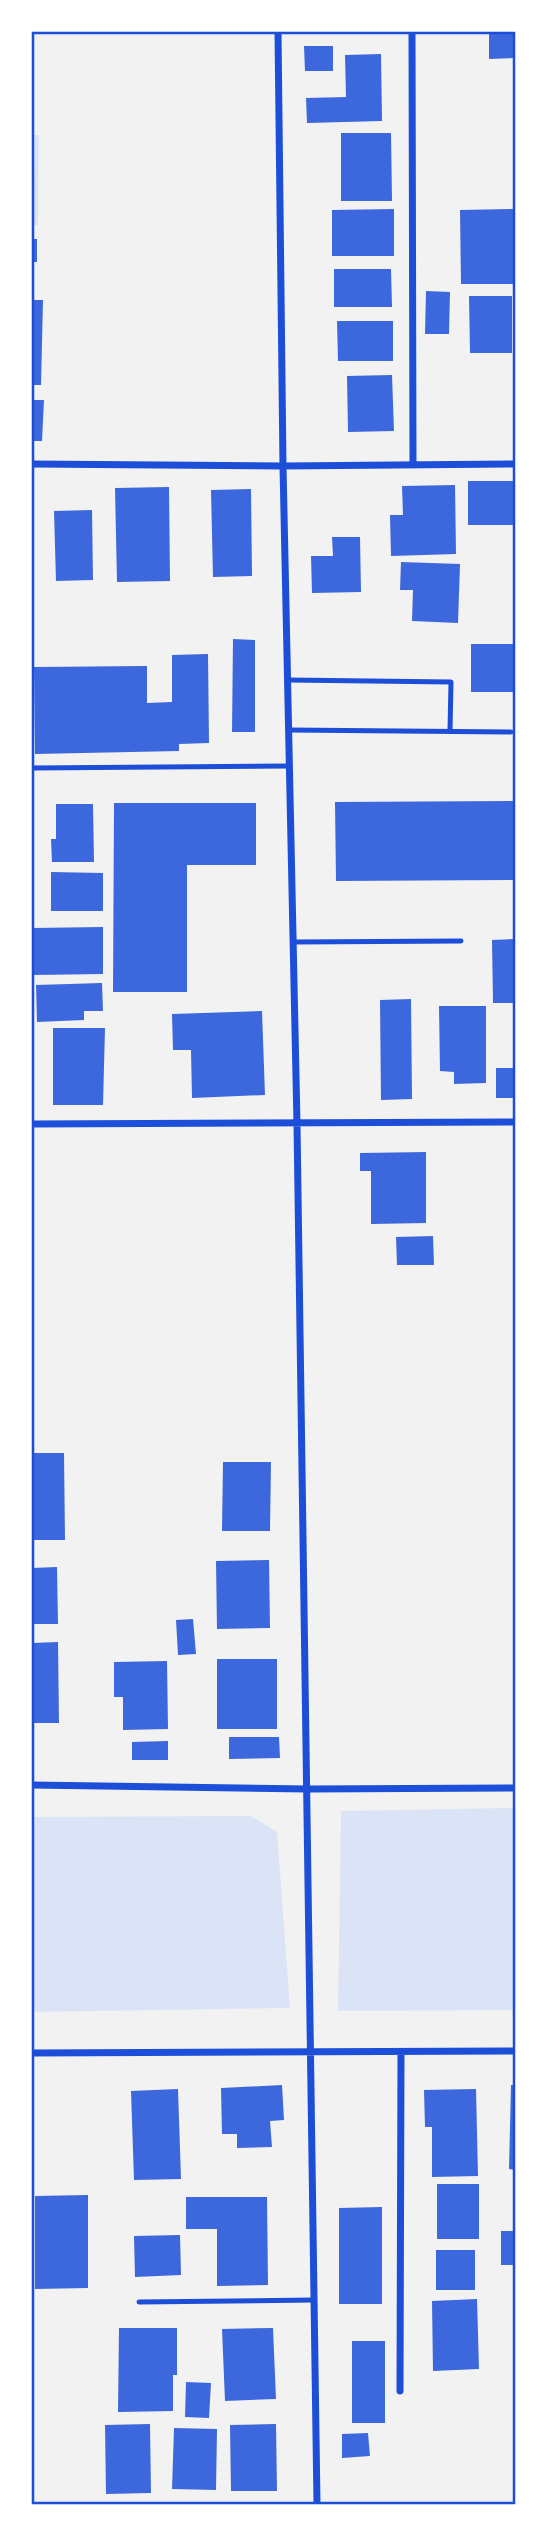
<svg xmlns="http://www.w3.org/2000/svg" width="547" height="2536" font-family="Jost,sans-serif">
<rect width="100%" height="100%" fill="#f2f2f2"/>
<path fill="#dbe4f7" d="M 32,135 L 39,135 L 38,225 L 32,225 Z
M 515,1808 L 515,2010 L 338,2011 L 341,1811 Z
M 251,1816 L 277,1832 L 290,2008 L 32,2012 L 32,1817 Z"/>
<path fill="#3d67dc" d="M 489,32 L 516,32 L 516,58 L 489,59 Z
M 304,46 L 333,46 L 333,71 L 305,71 Z
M 381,54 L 382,121 L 307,123 L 306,98 L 346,97 L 345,55 Z
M 341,133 L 391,133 L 392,201 L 341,201 Z
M 394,209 L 394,256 L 332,256 L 332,210 Z
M 513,209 L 514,284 L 461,284 L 460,210 Z
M 32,239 L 37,239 L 37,262 L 32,262 Z
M 334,269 L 391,269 L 392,307 L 334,307 Z
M 426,291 L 450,292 L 449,334 L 425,334 Z
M 469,296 L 512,296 L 512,353 L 470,353 Z
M 32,300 L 43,300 L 41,385 L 32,385 Z
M 337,321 L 393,321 L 393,361 L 338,361 Z
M 392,375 L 394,431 L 348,432 L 347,376 Z
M 32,400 L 44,400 L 42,441 L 32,441 Z
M 468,481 L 516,481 L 516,525 L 468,525 Z
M 455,485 L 456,554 L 391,556 L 390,515 L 403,515 L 402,486 Z
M 169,487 L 170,581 L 117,582 L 115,488 Z
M 251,489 L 252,576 L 213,577 L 211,490 Z
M 92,510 L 93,580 L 56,581 L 54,511 Z
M 332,537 L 360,537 L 361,592 L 312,593 L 311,556 L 333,556 Z
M 401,562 L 460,564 L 458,623 L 412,621 L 413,590 L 400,590 Z
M 233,639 L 255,640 L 255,732 L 232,732 Z
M 471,644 L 516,644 L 516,692 L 471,692 Z
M 208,654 L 209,743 L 179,744 L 179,751 L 35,754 L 34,667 L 147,666 L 147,703 L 172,702 L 172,655 Z
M 516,801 L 516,880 L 336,881 L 335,802 Z
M 114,803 L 256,803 L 256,865 L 187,865 L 187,992 L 113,992 Z
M 56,804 L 93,804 L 94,862 L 52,862 L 51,839 L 56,839 Z
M 51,872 L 103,873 L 103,911 L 51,911 Z
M 103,927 L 103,974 L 32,975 L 32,928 Z
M 516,939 L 516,1003 L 493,1003 L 492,940 Z
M 102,983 L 103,1011 L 84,1011 L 84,1020 L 37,1022 L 36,985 Z
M 411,999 L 412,1099 L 381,1100 L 380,1000 Z
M 439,1006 L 486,1006 L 486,1083 L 454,1084 L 454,1072 L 440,1071 Z
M 262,1011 L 265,1095 L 192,1098 L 191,1050 L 173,1050 L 172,1014 Z
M 53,1028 L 105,1028 L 103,1105 L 53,1105 Z
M 496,1068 L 516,1068 L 516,1098 L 496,1098 Z
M 426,1152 L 426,1223 L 371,1224 L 371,1171 L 360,1171 L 360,1153 Z
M 433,1236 L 434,1265 L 397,1265 L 396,1237 Z
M 32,1453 L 64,1453 L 65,1540 L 32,1540 Z
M 223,1462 L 271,1462 L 270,1531 L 222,1531 Z
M 269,1560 L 270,1628 L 217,1629 L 216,1561 Z
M 57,1567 L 58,1624 L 32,1624 L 32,1568 Z
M 193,1619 L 196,1654 L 178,1655 L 176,1620 Z
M 58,1642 L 59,1723 L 32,1723 L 32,1643 Z
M 217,1659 L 277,1659 L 277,1729 L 217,1729 Z
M 167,1661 L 168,1729 L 123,1730 L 123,1697 L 114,1697 L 114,1662 Z
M 229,1737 L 279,1737 L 280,1758 L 229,1759 Z
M 168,1741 L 168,1760 L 132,1760 L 132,1742 Z
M 282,2085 L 284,2120 L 270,2121 L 272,2147 L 237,2148 L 237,2134 L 222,2134 L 221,2088 Z
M 511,2085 L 516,2085 L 516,2170 L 509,2169 Z
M 178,2089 L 181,2179 L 134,2180 L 131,2091 Z
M 476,2089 L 478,2176 L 432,2177 L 432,2127 L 425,2127 L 424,2090 Z
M 437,2184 L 479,2184 L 479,2239 L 437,2239 Z
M 88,2195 L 88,2288 L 35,2289 L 35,2196 Z
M 186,2197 L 267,2197 L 268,2285 L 217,2286 L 217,2229 L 186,2229 Z
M 382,2207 L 382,2304 L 339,2304 L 339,2208 Z
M 501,2231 L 516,2231 L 516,2265 L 501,2265 Z
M 180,2235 L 181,2275 L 135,2277 L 134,2236 Z
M 436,2250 L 475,2250 L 475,2290 L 436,2290 Z
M 477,2299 L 479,2369 L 433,2371 L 432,2301 Z
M 119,2328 L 177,2328 L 177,2375 L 173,2375 L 173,2411 L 118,2412 Z
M 273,2328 L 276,2399 L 225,2401 L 222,2329 Z
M 352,2341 L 385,2341 L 385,2423 L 352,2423 Z
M 186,2382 L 211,2383 L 209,2418 L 185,2417 Z
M 150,2424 L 151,2493 L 106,2494 L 105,2425 Z
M 276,2424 L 277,2491 L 231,2491 L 230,2425 Z
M 174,2428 L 217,2429 L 216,2490 L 172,2489 Z
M 368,2433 L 370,2456 L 342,2458 L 342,2434 Z"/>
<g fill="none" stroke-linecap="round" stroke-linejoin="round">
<path stroke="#1d4ed8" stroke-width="5" d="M 288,680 L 451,682 L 450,731
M 289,730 L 511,732
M 32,768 L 290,766
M 294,942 L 461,941
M 139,2302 L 314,2300"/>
<path stroke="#1d4ed8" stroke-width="7" d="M 278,32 L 283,466 L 297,1124 L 317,2504
M 412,32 L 413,465
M 32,464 L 283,466 L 516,464
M 32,1124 L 516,1122
M 32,1785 L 308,1789 L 516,1788
M 32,2053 L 516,2051
M 400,2391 L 401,2052"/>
</g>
<rect width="547" height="2536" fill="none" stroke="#ffffff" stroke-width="66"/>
<rect x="33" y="33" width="481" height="2470" fill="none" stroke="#1d4ed8" stroke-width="2.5"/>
</svg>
